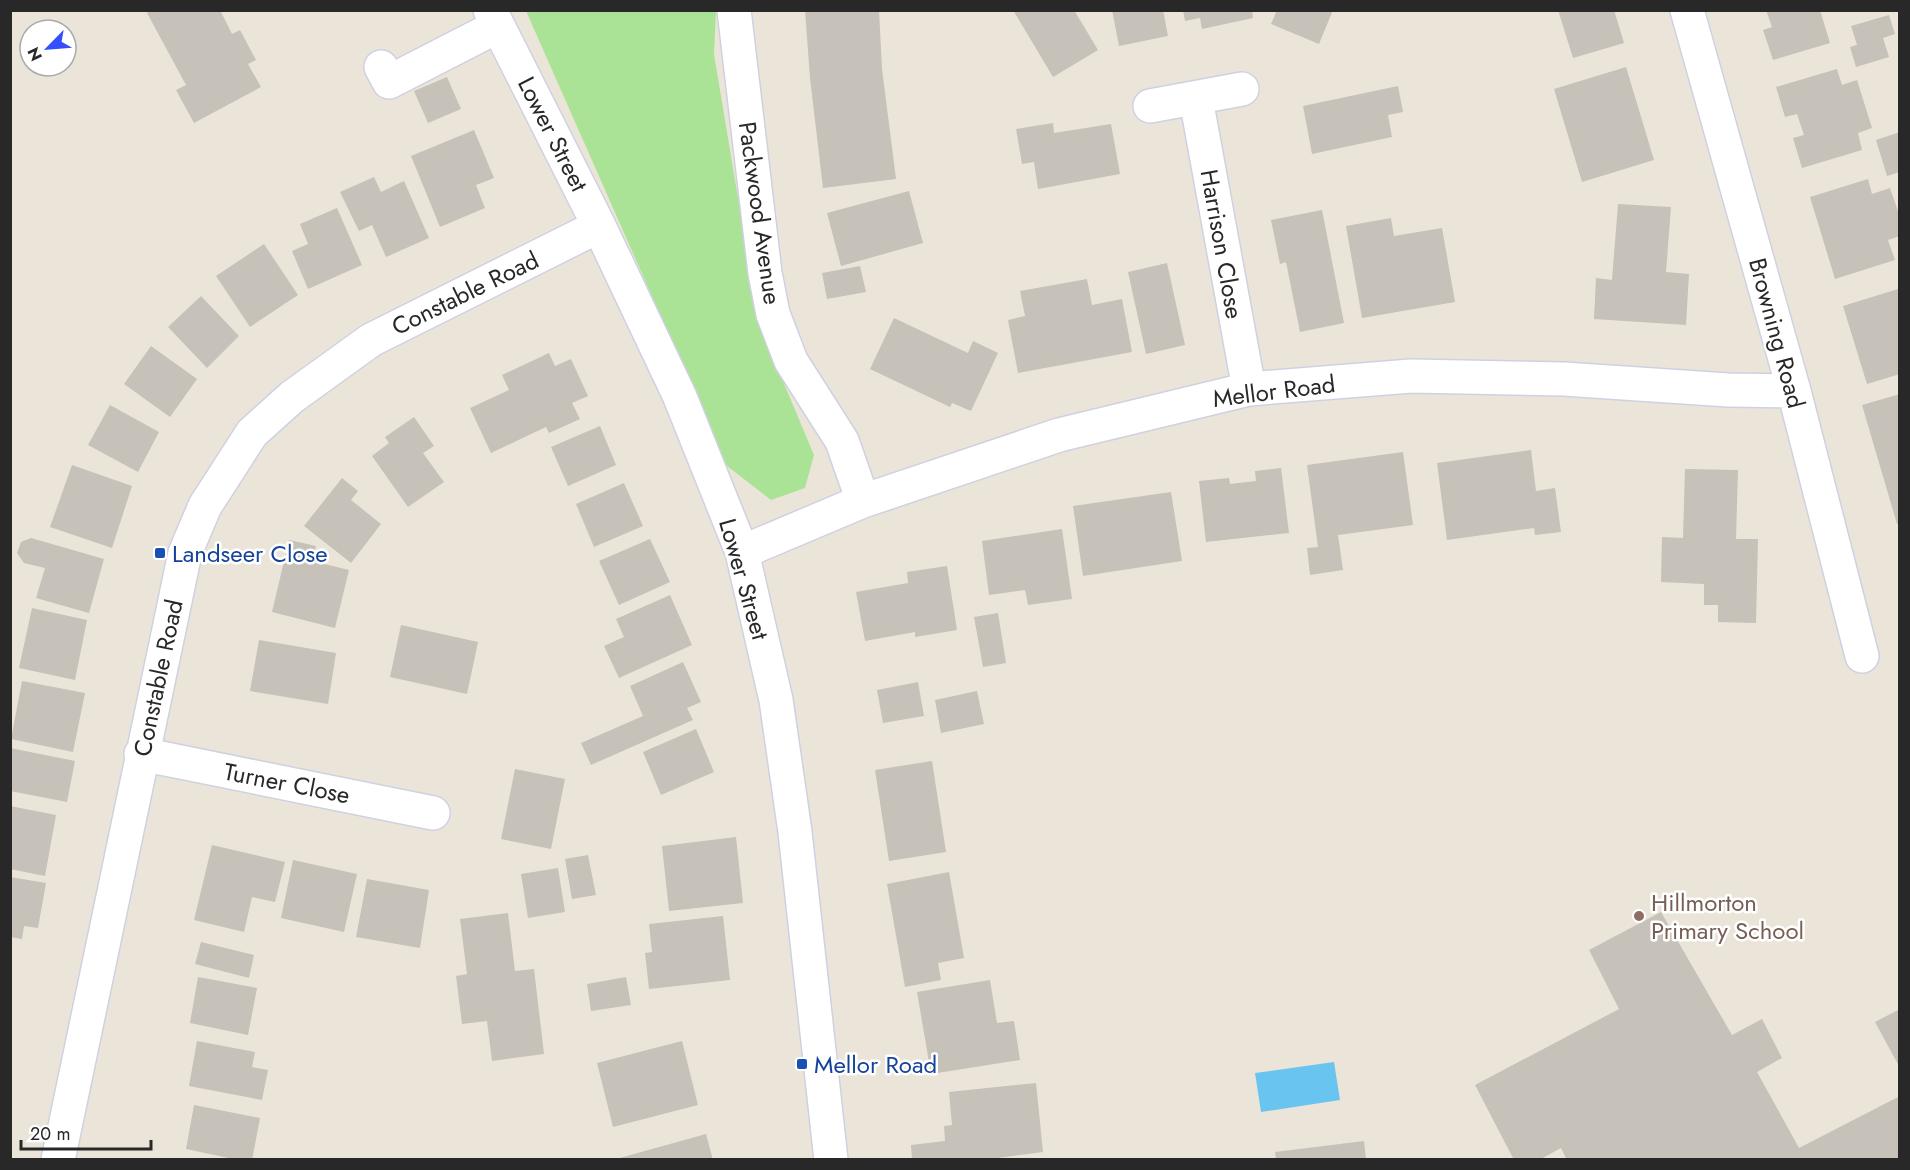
<svg xmlns="http://www.w3.org/2000/svg" width="1910" height="1170" font-family="Jost,sans-serif">
<rect width="100%" height="100%" fill="#ebe5d9"/>
<path fill="#aae395" d="M 526,11 L 716,11 L 714,54 L 759,324 L 814,455 L 805,488 L 771,500 L 727,466 Z"/>
<path fill="#6ac4f0" d="M 1334,1062 L 1340,1100 L 1261,1112 L 1255,1073 Z"/>
<path fill="#c6c1b9" d="M 152,10 L 220,10 L 232,34 L 240,30 L 256,60 L 248,64 L 261,87 L 194,123 L 176,90 L 186,85 L 147,13 Z
M 805,10 L 879,10 L 882,69 L 896,179 L 823,188 L 810,78 Z
M 1013,10 L 1074,10 L 1098,50 L 1053,77 Z
M 1112,10 L 1163,10 L 1168,36 L 1119,46 Z
M 1183,10 L 1252,10 L 1253,18 L 1202,29 L 1200,18 L 1185,21 Z
M 1277,10 L 1333,10 L 1319,44 L 1271,24 Z
M 1558,10 L 1614,10 L 1624,43 L 1573,58 Z
M 1766,10 L 1820,10 L 1830,43 L 1773,60 L 1763,30 L 1772,27 Z
M 1889,15 L 1895,34 L 1883,38 L 1889,57 L 1856,67 L 1850,47 L 1857,45 L 1851,26 Z
M 1626,67 L 1654,160 L 1582,182 L 1554,89 Z
M 1837,69 L 1842,85 L 1857,80 L 1872,128 L 1858,133 L 1862,150 L 1802,168 L 1793,138 L 1804,135 L 1797,114 L 1785,117 L 1776,87 Z
M 447,77 L 461,109 L 428,123 L 414,91 Z
M 1398,86 L 1403,112 L 1388,115 L 1392,137 L 1312,154 L 1303,106 Z
M 1053,123 L 1054,133 L 1111,124 L 1120,174 L 1038,189 L 1034,162 L 1022,164 L 1016,129 Z
M 474,130 L 494,178 L 476,185 L 485,208 L 440,227 L 411,156 Z
M 1900,132 L 1900,172 L 1887,176 L 1876,140 Z
M 374,177 L 381,192 L 404,181 L 429,238 L 386,257 L 372,225 L 359,231 L 340,192 Z
M 1868,179 L 1872,194 L 1890,188 L 1900,217 L 1900,236 L 1888,240 L 1895,260 L 1835,279 L 1810,197 Z
M 909,191 L 923,243 L 841,266 L 827,213 Z
M 1618,204 L 1671,207 L 1666,272 L 1689,274 L 1686,325 L 1594,319 L 1596,278 L 1612,280 Z
M 337,208 L 362,265 L 308,289 L 292,251 L 308,244 L 300,224 Z
M 1322,210 L 1344,323 L 1300,332 L 1286,262 L 1280,264 L 1271,220 Z
M 1391,218 L 1394,236 L 1442,228 L 1455,302 L 1362,318 L 1346,226 Z
M 264,244 L 298,295 L 250,327 L 216,276 Z
M 1167,263 L 1185,345 L 1146,354 L 1128,272 Z
M 860,266 L 866,292 L 827,299 L 822,273 Z
M 1087,279 L 1092,305 L 1122,299 L 1132,352 L 1018,373 L 1008,320 L 1025,316 L 1020,291 Z
M 1898,289 L 1900,374 L 1867,384 L 1843,306 Z
M 201,296 L 239,336 L 207,368 L 168,327 Z
M 894,318 L 968,353 L 973,341 L 998,353 L 971,411 L 952,403 L 950,407 L 870,369 Z
M 151,346 L 197,379 L 170,417 L 124,384 Z
M 549,353 L 555,366 L 571,359 L 588,396 L 572,403 L 580,419 L 549,433 L 546,427 L 491,453 L 470,408 L 509,390 L 502,375 Z
M 1900,394 L 1900,523 L 1897,524 L 1862,405 Z
M 110,405 L 159,432 L 138,472 L 88,445 Z
M 414,417 L 434,446 L 423,453 L 444,482 L 408,507 L 372,456 L 389,443 L 385,437 Z
M 600,426 L 616,465 L 568,486 L 551,447 Z
M 1531,450 L 1536,491 L 1555,488 L 1561,532 L 1535,535 L 1534,528 L 1447,540 L 1437,463 Z
M 1403,452 L 1413,525 L 1338,535 L 1343,570 L 1310,575 L 1307,548 L 1318,547 L 1307,465 Z
M 72,465 L 132,486 L 112,548 L 50,527 Z
M 1281,468 L 1289,533 L 1206,542 L 1199,481 L 1229,478 L 1230,484 L 1256,481 L 1255,471 Z
M 1685,469 L 1738,470 L 1736,539 L 1758,539 L 1756,623 L 1718,622 L 1718,605 L 1704,605 L 1704,584 L 1661,582 L 1662,537 L 1683,538 Z
M 342,478 L 358,491 L 351,500 L 381,524 L 351,563 L 304,526 Z
M 624,483 L 643,526 L 594,547 L 576,504 Z
M 1171,492 L 1182,561 L 1083,576 L 1073,506 Z
M 1062,529 L 1072,599 L 1028,605 L 1025,590 L 989,595 L 982,541 Z
M 31,538 L 104,559 L 89,613 L 36,598 L 45,568 L 24,563 L 17,553 L 21,542 Z
M 650,539 L 670,582 L 619,605 L 599,561 Z
M 289,540 L 316,546 L 312,561 L 349,570 L 335,628 L 272,612 Z
M 947,566 L 957,630 L 915,637 L 915,632 L 865,641 L 856,592 L 908,583 L 907,572 Z
M 670,595 L 692,645 L 619,678 L 604,646 L 624,637 L 616,619 Z
M 32,608 L 87,620 L 75,680 L 19,668 Z
M 998,613 L 1006,663 L 983,667 L 974,617 Z
M 401,625 L 478,642 L 467,694 L 390,677 Z
M 259,640 L 336,653 L 328,704 L 250,691 Z
M 683,662 L 701,702 L 687,708 L 693,720 L 591,765 L 581,743 L 643,716 L 630,686 Z
M 22,681 L 85,693 L 73,752 L 11,739 Z
M 918,682 L 924,716 L 883,723 L 877,690 Z
M 977,691 L 984,724 L 941,733 L 935,700 Z
M 696,729 L 714,772 L 661,795 L 643,752 Z
M 10,748 L 75,761 L 67,802 L 10,791 Z
M 932,761 L 946,852 L 889,861 L 875,770 Z
M 515,769 L 565,779 L 551,849 L 501,839 Z
M 10,806 L 56,815 L 45,876 L 10,869 Z
M 736,837 L 743,903 L 669,911 L 662,846 Z
M 212,845 L 285,862 L 275,902 L 252,897 L 244,932 L 194,920 Z
M 588,855 L 596,895 L 572,899 L 565,859 Z
M 293,860 L 357,874 L 344,932 L 281,918 Z
M 558,868 L 565,912 L 528,918 L 521,874 Z
M 949,872 L 964,958 L 938,963 L 941,980 L 905,987 L 887,884 Z
M 10,877 L 46,883 L 38,928 L 24,926 L 22,939 L 10,937 Z
M 367,879 L 429,890 L 420,948 L 356,937 Z
M 1661,912 L 1732,1035 L 1762,1019 L 1782,1058 L 1757,1072 L 1799,1148 L 1900,1096 L 1900,1160 L 1567,1160 L 1561,1148 L 1539,1160 L 1514,1160 L 1475,1085 L 1619,1009 L 1589,950 Z
M 508,913 L 515,971 L 534,969 L 544,1054 L 492,1061 L 487,1021 L 462,1024 L 456,976 L 467,974 L 460,919 Z
M 723,916 L 730,980 L 649,989 L 645,953 L 652,952 L 649,924 Z
M 201,942 L 254,955 L 249,978 L 195,964 Z
M 198,977 L 257,988 L 248,1035 L 190,1023 Z
M 626,977 L 631,1005 L 591,1011 L 587,984 Z
M 990,980 L 997,1023 L 1014,1021 L 1020,1060 L 931,1074 L 917,992 Z
M 1900,1009 L 1900,1068 L 1875,1022 Z
M 197,1041 L 255,1052 L 252,1067 L 268,1070 L 262,1100 L 189,1086 Z
M 682,1041 L 698,1105 L 613,1127 L 597,1063 Z
M 1036,1083 L 1043,1152 L 983,1160 L 912,1160 L 911,1145 L 945,1141 L 944,1126 L 952,1125 L 949,1092 Z
M 194,1105 L 260,1118 L 252,1160 L 238,1160 L 186,1149 Z
M 706,1134 L 713,1160 L 616,1160 L 616,1159 Z
M 1364,1141 L 1366,1160 L 1276,1160 L 1275,1152 Z"/>
<g fill="none" stroke-linecap="round" stroke-linejoin="round">
<defs>
<path id="minor" d="M 490,10 L 599,226 L 680,397 L 742,552 L 776,700 L 795,832 L 831,1160
M 734,10 L 765,273 L 773,314 L 791,361 L 842,441 L 863,501
M 1687,10 L 1794,391 L 1862,656
M 381,67 L 389,82 L 498,26
M 1196,99 L 1249,389
M 1150,106 L 1242,89
M 742,552 L 863,501 L 1059,435 L 1249,389 L 1411,376 L 1564,379 L 1728,390 L 1794,391
M 141,754 L 433,813
M 58,1160 L 185,553 L 205,506 L 252,433 L 292,397 L 371,340 L 599,226"/>
</defs>
<use href="#minor" stroke="#cfd1e2" stroke-width="36"/>
<use href="#minor" stroke="#fff" stroke-width="33"/>
</g>
<g fill="#1a4fb4" stroke="#fff" stroke-width="2">
<rect x="154" y="547" width="12" height="12" rx="3"/>
<rect x="796" y="1058" width="12" height="12" rx="3"/>
</g>
<circle fill="#8d6e63" stroke="#fff" stroke-width="2" cx="1639" cy="916" r="6"/>
<g text-anchor="middle" dominant-baseline="central" stroke-width="5" stroke-linejoin="round" paint-order="stroke">
<g font-size="24" fill="#282828" stroke="#fff">
<text transform="translate(553 134) rotate(63)">Lower Street</text>
<text transform="translate(760 213) rotate(82)">Packwood Avenue</text>
<text transform="translate(1222 244) rotate(80)">Harrison Close</text>
<text transform="translate(465 293) rotate(-26)">Constable Road</text>
<text transform="translate(1777 333) rotate(75)">Browning Road</text>
<text transform="translate(1274 391) rotate(-7)">Mellor Road</text>
<text transform="translate(744 579) rotate(74)">Lower Street</text>
<text transform="translate(158 678) rotate(-78)">Constable Road</text>
<text transform="translate(287 783) rotate(11)">Turner Close</text>
</g>
<g font-size="24" fill="#164399" stroke="#fff" text-anchor="start">
<text x="172" y="553">Landseer Close</text>
<text x="814" y="1064">Mellor Road</text>
</g>
<g font-size="24" fill="#785e54" stroke="#fff" text-anchor="start">
<text x="1651" y="902">Hillmorton<tspan x="1651" dy="28">Primary School</tspan></text>
</g>
</g>
<rect width="1910" height="1170" fill="none" stroke="#282828" stroke-width="24"/>
<g transform="translate(48 48) rotate(245)"><circle r="28" fill="#ffffff" stroke="#a9a9a9" stroke-width="1.5"/>
<path d="M0-4.5L10 22L0 15L-10 22Z" fill="#364ffc"/>
<text y="-9" font-size="16" font-weight="bold" text-anchor="middle" fill="#282828">N</text>
</g>
<path d="M21 1140v9h130v-9" fill="none" stroke="#282828" stroke-width="3"/>
<text x="30" y="1140" font-size="18" fill="#282828" stroke="#ffffff" stroke-width="4.5" paint-order="stroke">20 m</text>
</svg>
